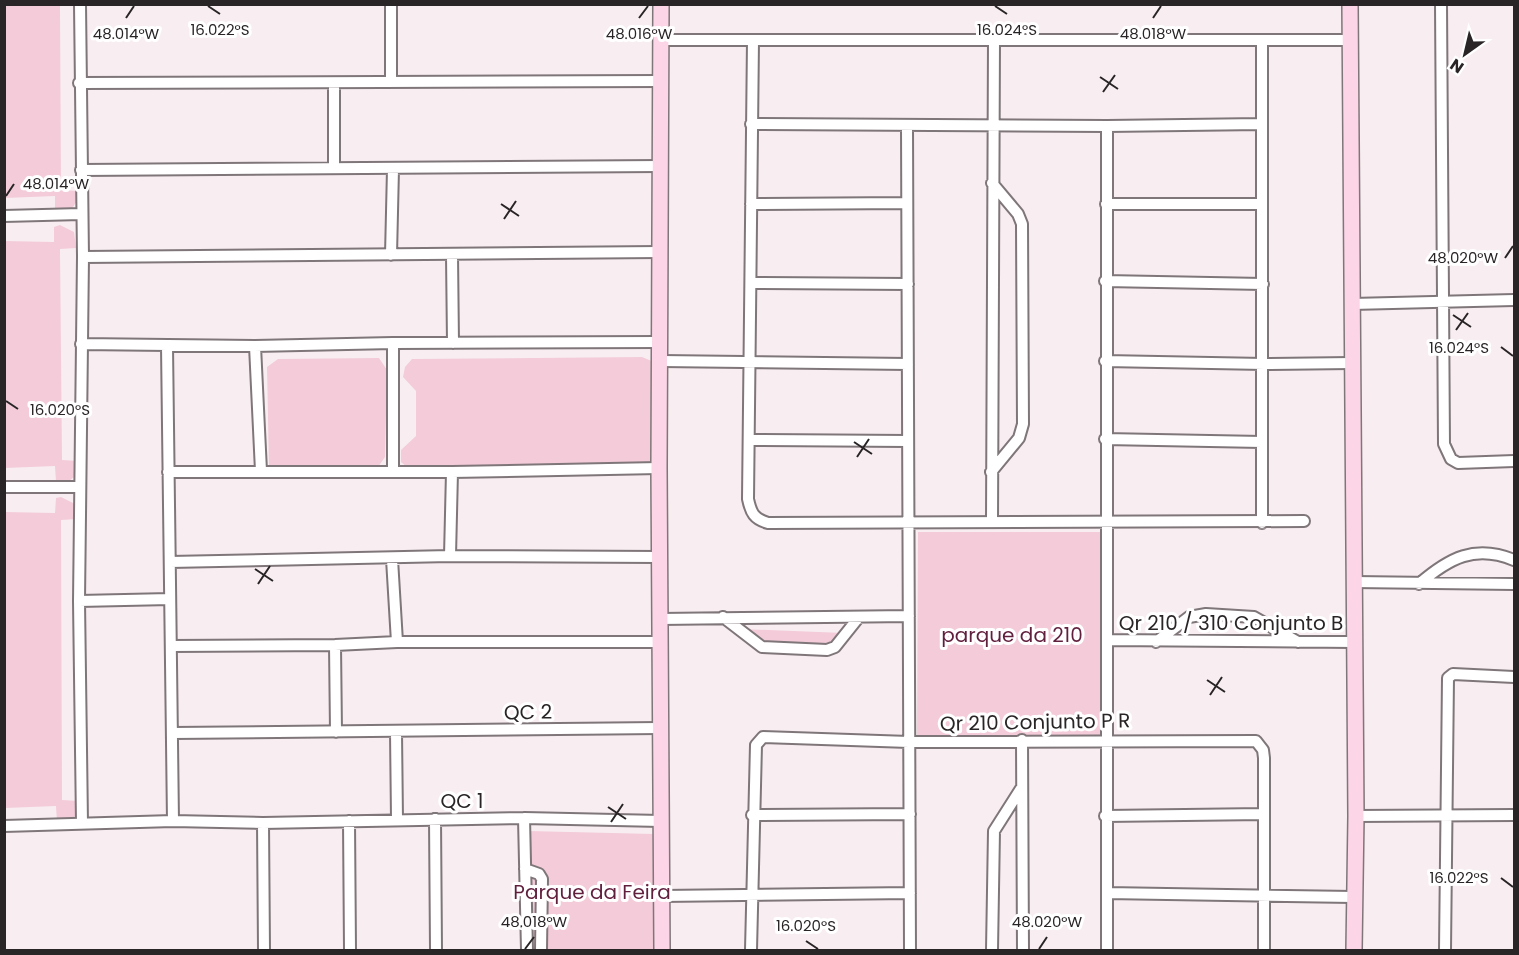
<svg xmlns="http://www.w3.org/2000/svg" width="1519" height="955" font-family="Poppins,sans-serif">
<rect width="100%" height="100%" fill="#f8eef1"/>
<path fill="#f3cbd9" d="M 4,5 L 60,5 L 61,190 L 78,191 L 77,201 L 71,210 L 55,212 L 55,196 L 5,198 Z
M 60,225 L 74,232 L 76,248 L 60,249 L 62,460 L 78,461 L 75,476 L 67,483 L 56,482 L 55,466 L 5,468 L 4,241 L 54,242 L 54,227 Z
M 642,357 L 654,362 L 653,463 L 408,468 L 401,462 L 401,450 L 416,436 L 416,391 L 403,377 L 405,367 L 412,359 Z
M 379,358 L 387,370 L 385,457 L 378,467 L 269,467 L 267,367 L 278,359 Z
M 61,497 L 75,504 L 77,519 L 61,520 L 62,800 L 79,801 L 78,812 L 72,820 L 57,822 L 56,806 L 5,808 L 4,512 L 55,513 L 56,498 Z
M 918,532 L 1105,532 L 1106,739 L 917,740 Z
M 741,629 L 844,633 L 830,648 L 765,647 Z
M 528,831 L 654,834 L 653,950 L 531,950 Z"/>
<g fill="none" stroke-linecap="round" stroke-linejoin="round">
<defs>
<path id="street" d="M 80,4 L 83,257 L 79,601 L 82,823
M 391,4 L 391,81
M 1441,4 L 1444,444 L 1451,459 L 1458,463 L 1514,461
M 662,40 L 1349,40
M 753,40 L 748,499 C 751,513 754,519 768,523 L 1304,521
M 1262,42 L 1262,523
M 79,83 L 662,81
M 334,83 L 334,167
M 751,124 L 1107,126 L 1107,950
M 907,126 L 910,950
M 1107,126 L 1261,124
M 81,170 L 661,166
M 751,204 L 907,203
M 1106,204 L 1262,204
M 4,216 L 81,214
M 391,255 L 393,169
M 452,255 L 453,343
M 83,257 L 660,252
M 1105,281 L 1263,284
M 752,283 L 908,284
M 1352,304 L 1514,300
M 81,344 L 255,346 L 393,343 L 660,342
M 167,346 L 173,821
M 255,346 L 261,471
M 661,361 L 908,364
M 1105,361 L 1264,364 L 1352,363
M 1105,439 L 1262,442
M 750,440 L 908,441
M 168,472 L 452,472 L 659,468
M 393,472 L 393,343
M 991,472 L 1019,438 L 1023,424 L 1022,224 L 1018,214 L 992,183
M 4,487 L 80,487
M 992,522 L 994,40
M 450,556 L 452,472
M 392,559 L 397,642
M 170,562 L 450,556 L 660,557
M 1354,582 L 1514,584
M 1419,584 C 1449,558 1475,544 1514,560
M 79,601 L 170,599
M 723,617 L 762,647 L 827,650 L 835,647 L 859,617
M 660,619 L 909,616
M 1108,640 L 1354,642
M 1156,642 L 1189,617 L 1206,614 L 1254,617 L 1298,642
M 335,645 L 336,732
M 171,646 L 335,645 L 397,642 L 660,642
M 396,732 L 397,819
M 173,733 L 660,728
M 1022,740 L 1023,950
M 752,815 L 910,814
M 1105,816 L 1264,814
M 1356,816 L 1514,815
M 524,818 L 527,950
M 435,819 L 436,950
M 349,821 L 350,950
M 263,823 L 264,950
M 4,826 L 173,821 L 263,823 L 524,818 L 661,821
M 525,869 L 539,874 L 542,879 L 541,950
M 1107,893 L 1353,897
M 662,896 L 910,893
M 751,950 L 756,745 L 763,737 L 909,742 L 1256,741 L 1263,750 L 1264,758 L 1264,950
M 992,950 L 994,831 L 1022,787
M 1445,950 L 1448,678 L 1453,674 L 1514,677"/>
<path id="secondary" d="M 661,4 L 659,468 L 662,950
M 1350,4 L 1356,816 L 1354,950"/>
</defs>
<use href="#street" stroke="#7f7679" stroke-width="14"/>
<use href="#secondary" stroke="#7f7679" stroke-width="18"/>
<use href="#street" stroke="#fff" stroke-width="10"/>
<use href="#secondary" stroke="#fcd5e6" stroke-width="15"/>
</g>
<path fill="none" stroke="#292526" stroke-width="2" d="M 208,6 L 220,14M 995,6 L 1007,14M 126,18 L 134,6M 639,18 L 648,6M 1153,18 L 1161,6M 1100,77 L 1118,89M 1103,92 L 1115,75M 6,196 L 14,184M 501,204 L 519,216M 504,219 L 516,201M 1505,258 L 1513,246M 1453,315 L 1471,327M 1456,330 L 1468,313M 1501,347 L 1513,356M 6,401 L 18,409M 854,442 L 872,454M 857,457 L 869,439M 255,569 L 273,581M 258,584 L 270,566M 1207,680 L 1225,692M 1210,695 L 1222,677M 608,807 L 626,819M 611,822 L 623,804M 1501,878 L 1513,887M 806,941 L 818,949M 525,949 L 534,937M 1039,949 L 1047,937"/>
<g text-anchor="middle" dominant-baseline="central" stroke-width="6" stroke-linejoin="round" paint-order="stroke">
<g font-size="20" fill="#292526" stroke="#fff">
<text x="1231" y="623">Qr 210 / 310 Conjunto B</text>
<text transform="translate(528 712) rotate(-1)">QC 2</text>
<text transform="translate(1035 722) rotate(-1)">Qr 210 Conjunto P R</text>
<text x="462" y="801">QC 1</text>
</g>
<g font-size="20" fill="#611f3e" stroke="#fff">
<text x="1012" y="635">parque da 210</text>
<text x="592" y="892">Parque da Feira</text>
</g>
</g>
<g font-size="15" text-anchor="middle" fill="#292526" stroke="#fff" stroke-width="6" stroke-linejoin="round" paint-order="stroke">
<text x="220" y="35">16.022°S</text>
<text x="1007" y="35">16.024°S</text>
<text x="126" y="39">48.014°W</text>
<text x="639" y="39">48.016°W</text>
<text x="1153" y="39">48.018°W</text>
<text x="56" y="189">48.014°W</text>
<text x="1463" y="263">48.020°W</text>
<text x="1459" y="353">16.024°S</text>
<text x="60" y="415">16.020°S</text>
<text x="1459" y="883">16.022°S</text>
<text x="534" y="927">48.018°W</text>
<text x="1047" y="927">48.020°W</text>
<text x="806" y="931">16.020°S</text>
</g>
<rect width="1519" height="955" fill="none" stroke="#292526" stroke-width="12"/>
<g transform="translate(1465 54) rotate(214)" stroke="#ffffff" stroke-width="4.5" paint-order="stroke">
<path d="M0-4.5L10 22L0 15L-10 22Z" fill="#292526"/>
<text y="-9" font-size="16" font-weight="bold" text-anchor="middle" fill="#292526">N</text>
</g>
</svg>
